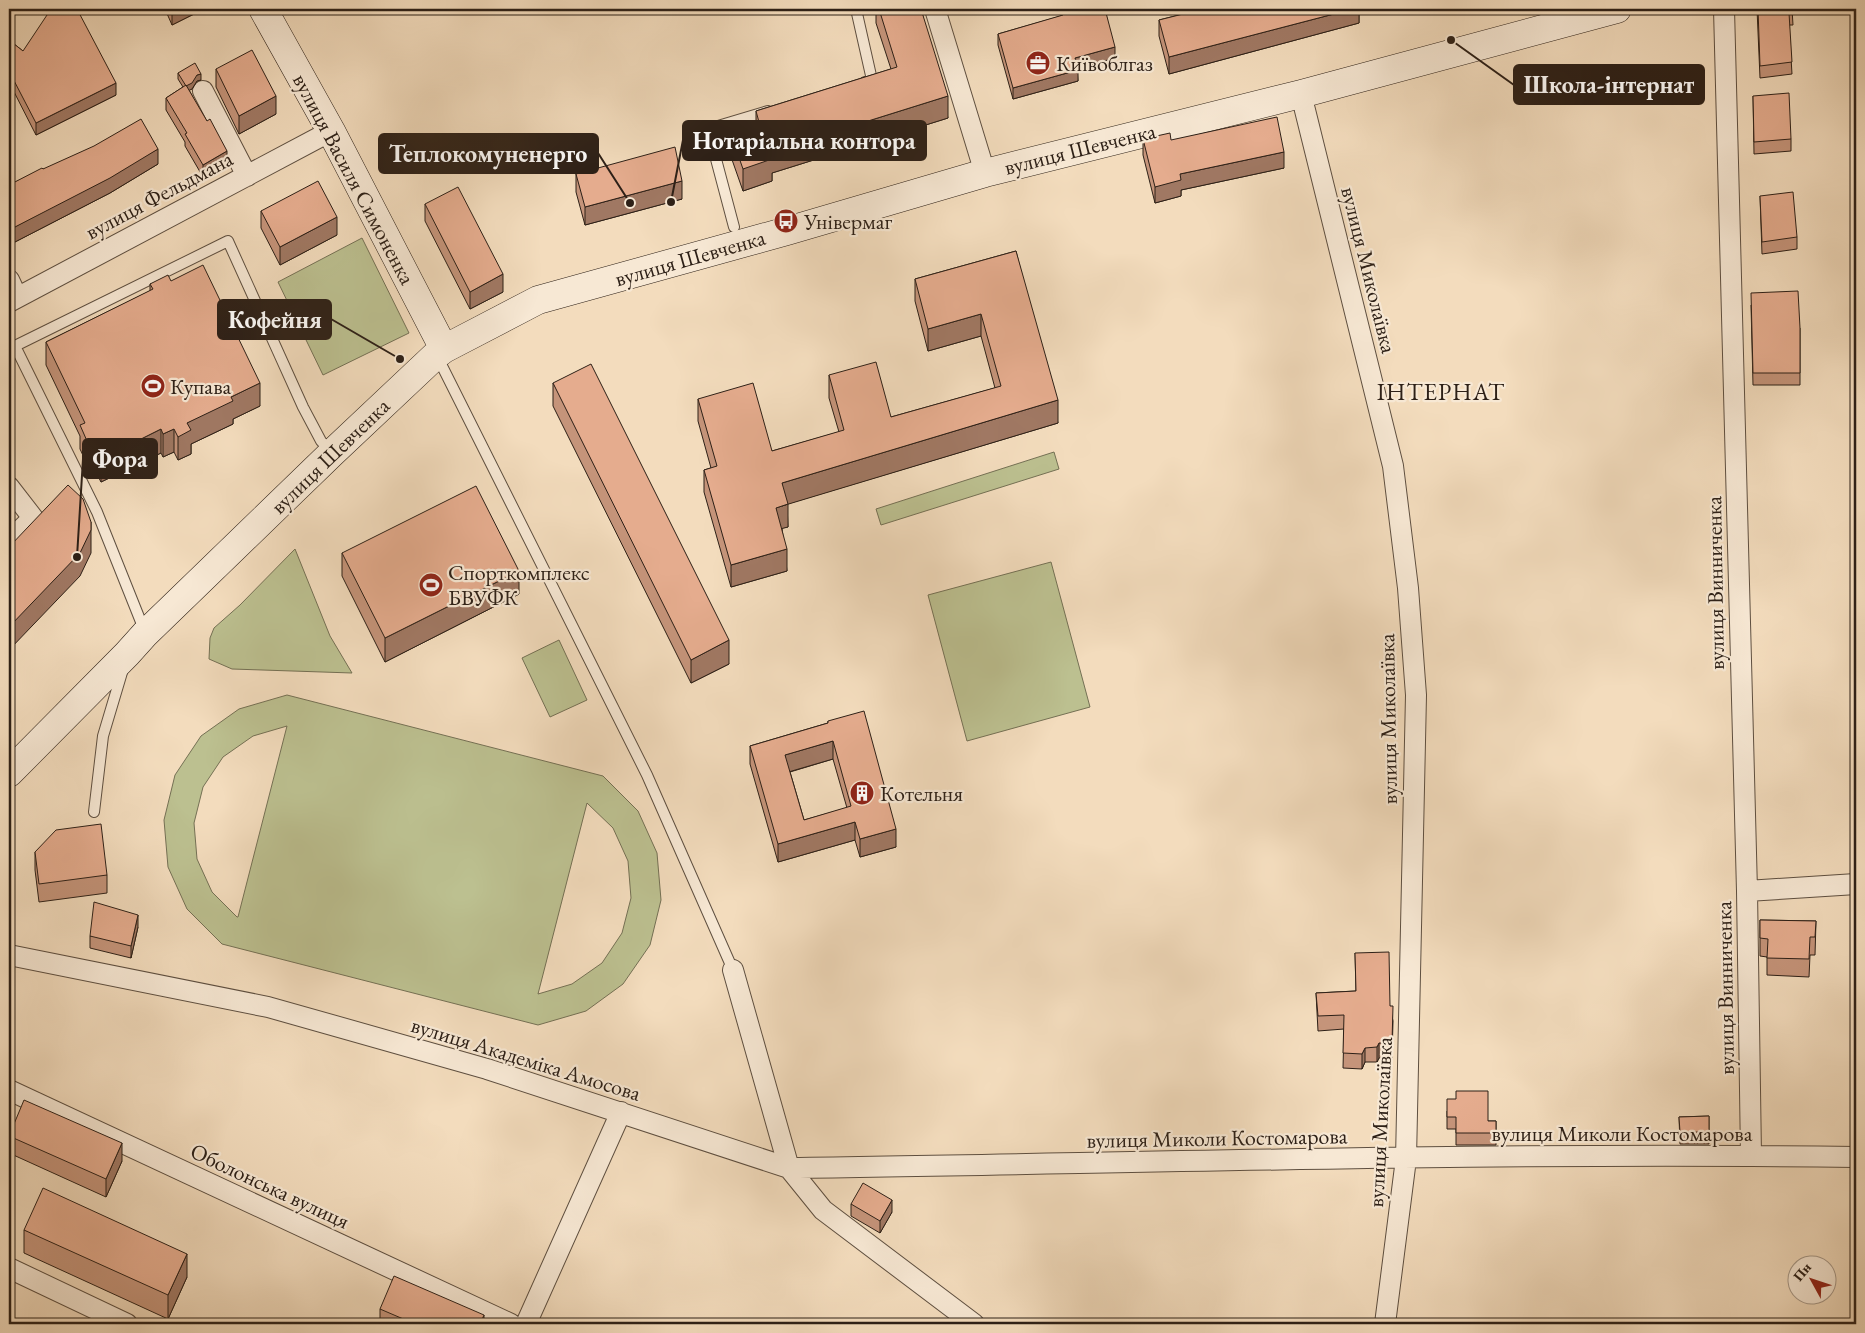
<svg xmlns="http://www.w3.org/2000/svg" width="1865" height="1333" font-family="'EB Garamond',serif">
<rect width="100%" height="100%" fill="#f3dcbd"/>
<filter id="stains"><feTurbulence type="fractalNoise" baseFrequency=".004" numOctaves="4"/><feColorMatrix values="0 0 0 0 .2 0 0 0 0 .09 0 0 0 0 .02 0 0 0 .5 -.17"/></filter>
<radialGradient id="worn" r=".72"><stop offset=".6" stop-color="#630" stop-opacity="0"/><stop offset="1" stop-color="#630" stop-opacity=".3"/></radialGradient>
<path fill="#bcc090" stroke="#747054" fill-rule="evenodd" d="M 362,238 L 409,333 L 323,375 L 278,282 Z
M 1054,452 L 1059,469 L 881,525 L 876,509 Z
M 295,549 L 330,636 L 352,673 L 232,669 L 209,659 L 210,638 L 214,628 L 240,605 Z
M 1051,562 L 1090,707 L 967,741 L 928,595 Z
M 559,640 L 587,700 L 550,717 L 522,658 Z
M 287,695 L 603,776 L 638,811 L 657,853 L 661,900 L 650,945 L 623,984 L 586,1011 L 538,1025 L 222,944 L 187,909 L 168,867 L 164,820 L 175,775 L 201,736 L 239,709 ZM 287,726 L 238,917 L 237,917 L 212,892 L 197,859 L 194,823 L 203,787 L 223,757 L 253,736 ZM 587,803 L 613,828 L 628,861 L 631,898 L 622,933 L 602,963 L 572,984 L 538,994 Z"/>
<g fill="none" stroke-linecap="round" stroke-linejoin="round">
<defs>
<path id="lane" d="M 856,9 L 872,80 L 865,82
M 734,227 L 708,129 L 768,111
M 437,356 L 647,775 L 733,970
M 145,632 L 97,512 L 15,346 L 228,241 L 303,407 L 321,441 L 331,452
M 94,812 L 103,736 L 123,669"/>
<path id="street" d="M 935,9 L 985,173
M 1724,9 L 1747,891 L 1751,1156
M 203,91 L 247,176
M 1301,94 L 1393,466 L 1408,588 L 1416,695 L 1406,1159 L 1385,1324
M 9,280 L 17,297
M 9,302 L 331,131
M 9,487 L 33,518 L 9,541
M 1747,891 L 1856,884
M 9,955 L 268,1007 L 487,1069 L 789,1168 L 823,1210 L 974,1324
M 733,970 L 789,1168 C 1144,1163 1501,1152 1856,1157
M 9,1090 L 511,1324
M 9,1268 L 127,1324
M 526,1324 L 621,1112"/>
<path id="secondary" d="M 263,9 L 331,131 L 444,349
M 9,773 L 127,654 L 145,634 L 332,453 L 436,355 L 444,349 L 538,300 L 787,231 L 985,173 L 1301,94 L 1617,9"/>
</defs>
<use href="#lane" stroke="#5e4f40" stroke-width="12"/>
<use href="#street" stroke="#5e4f40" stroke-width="22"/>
<use href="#secondary" stroke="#2d2017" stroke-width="29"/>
<use href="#lane" stroke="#f7e8d4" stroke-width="10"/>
<use href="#street" stroke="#f7e8d4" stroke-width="20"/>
<use href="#secondary" stroke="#f7e8d4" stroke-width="28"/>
</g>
<path fill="#c5947a" stroke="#2d2017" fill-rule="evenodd" d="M 165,9 L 202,9 L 202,10 L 172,25 Z
M 876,9 L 921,9 L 948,118 L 772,173 L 772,181 L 743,191 L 730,154 L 730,132 L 756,124 L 756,111 L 891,69 L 876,23 Z
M 1059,9 L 1105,9 L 1115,58 L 1077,68 L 1078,81 L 1013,99 L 998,45 L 998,34 L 1061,16 Z
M 1203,9 L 1368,9 L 1359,11 L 1359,23 L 1169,74 L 1159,36 L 1159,20 Z
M 1757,9 L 1792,9 L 1793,25 L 1789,25 L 1792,74 L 1760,78 Z
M 9,40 L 23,51 L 116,95 L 36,135 L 9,82 Z
M 216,69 L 276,114 L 239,134 L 216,87 Z
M 178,73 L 201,80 L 197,81 L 192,89 L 189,90 L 227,163 L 203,177 L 185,146 L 185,142 L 166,110 L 166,98 L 183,87 L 178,79 Z
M 1753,96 L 1791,139 L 1791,151 L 1754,154 Z
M 1143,139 L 1284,168 L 1181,190 L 1181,196 L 1155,203 L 1143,155 Z
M 158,164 L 110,193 L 13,243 L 9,234 L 9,185 L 43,169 Z
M 576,174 L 682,199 L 585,225 L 576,192 Z
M 1760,196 L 1797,237 L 1797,249 L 1762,254 Z
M 425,204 L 503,292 L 470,309 L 425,221 Z
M 261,211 L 337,235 L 280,265 L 261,228 Z
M 1016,251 L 1058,423 L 787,504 L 788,527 L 782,528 L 787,571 L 731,587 L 704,492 L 704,470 L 711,468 L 698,421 L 698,399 L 772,451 L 839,432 L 829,398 L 829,375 L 891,417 L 995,388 L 981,336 L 928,351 L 915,301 L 915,279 Z
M 171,281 L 260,406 L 233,419 L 233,424 L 191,444 L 191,454 L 178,460 L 174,452 L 163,457 L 161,453 L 101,482 L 91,463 L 87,464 L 80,449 L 80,436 L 46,365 L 46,342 L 150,291 L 150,284 Z
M 1751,305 L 1800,328 L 1800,385 L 1753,385 Z
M 553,383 L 729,664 L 691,683 L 553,406 Z
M 342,553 L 519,594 L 385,662 L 342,576 Z
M 828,721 L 896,847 L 860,857 L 855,840 L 778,862 L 750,764 L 750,746 L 828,723 ZM 833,759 L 847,808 L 804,820 L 790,772 Z
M 35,852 L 107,875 L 107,893 L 39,902 L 35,870 Z
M 1760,920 L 1816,921 L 1815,955 L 1810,955 L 1809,977 L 1767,975 L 1767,957 L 1760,956 Z
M 138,927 L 131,958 L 90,948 L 90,936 Z
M 1355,953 L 1390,1006 L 1393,1021 L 1392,1058 L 1379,1058 L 1377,1062 L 1365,1062 L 1362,1069 L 1343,1068 L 1344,1029 L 1318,1031 L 1316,993 L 1356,991 Z
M 1447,1111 L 1488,1121 L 1496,1121 L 1496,1145 L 1456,1145 L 1456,1129 L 1447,1129 Z
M 1709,1116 L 1709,1144 L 1680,1144 L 1679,1117 Z
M 9,1135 L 122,1161 L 106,1197 L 9,1153 Z
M 851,1204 L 892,1212 L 880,1233 L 851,1216 Z
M 24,1230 L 187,1277 L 168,1319 L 24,1253 Z
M 380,1309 L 484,1324 L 388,1324 L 380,1321 Z"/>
<path fill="#a07863" stroke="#2d2017" d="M 180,9 L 202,9 L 202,10 L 172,25 L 172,13 Z
M 1353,9 L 1368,9 L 1359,11 L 1359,23 L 1169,74 L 1169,57 Z
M 1115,47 L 1115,58 L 1075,69 L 1075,58 Z
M 1078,70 L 1078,81 L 1013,99 L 1013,88 Z
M 201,74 L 201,80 L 197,81 L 192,89 L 186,92 L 186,86 L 197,75 Z
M 116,83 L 116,95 L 36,135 L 36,123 Z
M 276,96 L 276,114 L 239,134 L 239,116 Z
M 948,96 L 948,118 L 772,173 L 772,181 L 743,191 L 743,169 L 769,152 Z
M 158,149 L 158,164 L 110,193 L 13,243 L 13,228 Z
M 227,151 L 227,163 L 203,177 L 203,165 Z
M 1284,152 L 1284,168 L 1181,190 L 1181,196 L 1155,203 L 1155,187 L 1180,174 Z
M 682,181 L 682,199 L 585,225 L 585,207 Z
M 337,217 L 337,235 L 280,265 L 280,247 Z
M 503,274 L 503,292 L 470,309 L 470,292 Z
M 981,314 L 981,336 L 928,351 L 928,329 Z
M 260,383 L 260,406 L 233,419 L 233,424 L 191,444 L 191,454 L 178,460 L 178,437 L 187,423 L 231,397 Z
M 1058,400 L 1058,423 L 782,506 L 782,483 Z
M 161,429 L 161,453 L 101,482 L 101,459 Z
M 174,429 L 174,452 L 163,457 L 163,434 Z
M 91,439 L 91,463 L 87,464 L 87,441 Z
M 788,504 L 788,527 L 776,530 L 776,508 Z
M 91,522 L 91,553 L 80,576 L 9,650 L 9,627 Z
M 787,549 L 787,571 L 731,587 L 731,565 Z
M 519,571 L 519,594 L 385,662 L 385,638 Z
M 729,640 L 729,664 L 691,683 L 691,660 Z
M 833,741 L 833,759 L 785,773 L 785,755 Z
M 855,822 L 855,840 L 778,862 L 778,844 Z
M 896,829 L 896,847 L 860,857 L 860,839 Z
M 138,915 L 138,927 L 131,958 L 131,946 Z
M 1379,1043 L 1379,1058 L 1377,1062 L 1377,1047 Z
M 1365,1048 L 1365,1062 L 1362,1069 L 1362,1054 Z
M 122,1143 L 122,1161 L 106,1197 L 106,1179 Z
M 892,1200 L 892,1212 L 880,1233 L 880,1221 Z
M 187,1254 L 187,1277 L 168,1319 L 168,1295 Z
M 484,1315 L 484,1324 L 480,1324 Z"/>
<path fill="#e5ac8e" stroke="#2d2017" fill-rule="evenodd" d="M 51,9 L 77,9 L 116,83 L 36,123 L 9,71 L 9,40 L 23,51 Z
M 170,9 L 180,9 L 172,13 Z
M 879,9 L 921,9 L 948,96 L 769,152 L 772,159 L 743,169 L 730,132 L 759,122 L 756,111 L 897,67 Z
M 1062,9 L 1105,9 L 1115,47 L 1075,58 L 1078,70 L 1013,88 L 998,34 L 1063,15 Z
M 1203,9 L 1353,9 L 1169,57 L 1159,20 Z
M 1758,9 L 1792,9 L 1793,13 L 1789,13 L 1792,62 L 1760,66 Z
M 252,50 L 276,96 L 239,116 L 216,69 Z
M 195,63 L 201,74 L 197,75 L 192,83 L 186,86 L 178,73 Z
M 186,85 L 207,121 L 210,119 L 227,151 L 203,165 L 185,134 L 187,133 L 166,98 Z
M 1789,93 L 1791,139 L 1754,142 L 1753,96 Z
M 1277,117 L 1284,152 L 1180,174 L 1181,180 L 1155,187 L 1143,139 L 1170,133 L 1171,140 Z
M 141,119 L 158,149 L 110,178 L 13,228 L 9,220 L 9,185 L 42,168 L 43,169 L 94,146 Z
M 675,147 L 682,181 L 585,207 L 576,174 Z
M 318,181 L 337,217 L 280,247 L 261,211 Z
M 458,187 L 503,274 L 470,292 L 425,204 Z
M 1793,192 L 1797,237 L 1762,242 L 1760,196 Z
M 1016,251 L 1058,400 L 782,483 L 788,504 L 776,508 L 787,549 L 731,565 L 704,470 L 717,466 L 698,399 L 753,383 L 772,451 L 844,430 L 829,375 L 876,362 L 891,417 L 1001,386 L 981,314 L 928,329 L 915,279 Z
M 203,265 L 260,383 L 231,397 L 233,401 L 187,423 L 191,430 L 178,437 L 174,429 L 163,434 L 161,429 L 101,459 L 91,439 L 87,441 L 80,425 L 85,423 L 46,342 L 153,289 L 150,284 L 168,275 L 171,281 Z
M 1798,291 L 1800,328 L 1800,373 L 1753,373 L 1751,293 Z
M 591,364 L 729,640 L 691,660 L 553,383 Z
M 68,485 L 83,499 L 91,522 L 91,530 L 80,553 L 9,627 L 9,547 Z
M 476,486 L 519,571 L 385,638 L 342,553 Z
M 864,711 L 896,829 L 860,839 L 855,822 L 778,844 L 750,746 L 828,723 L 828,721 ZM 833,741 L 851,806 L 804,820 L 785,755 Z
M 101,824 L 107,875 L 39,884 L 35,852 L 56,830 Z
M 94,902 L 138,915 L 131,946 L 90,936 Z
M 1760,920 L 1816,921 L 1815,937 L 1810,937 L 1809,959 L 1767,958 L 1768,939 L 1760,938 Z
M 1389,952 L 1390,1006 L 1393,1006 L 1392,1043 L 1379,1043 L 1377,1047 L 1365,1048 L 1362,1054 L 1343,1053 L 1344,1015 L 1318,1016 L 1316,993 L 1356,991 L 1355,953 Z
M 1456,1091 L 1488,1091 L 1488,1121 L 1496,1121 L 1496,1133 L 1456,1133 L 1456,1117 L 1447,1117 L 1447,1099 L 1456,1099 Z
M 24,1100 L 122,1143 L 106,1179 L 9,1136 Z
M 1709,1116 L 1709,1132 L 1680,1132 L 1679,1117 Z
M 863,1183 L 892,1200 L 880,1221 L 851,1204 Z
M 43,1188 L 187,1254 L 168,1295 L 24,1230 Z
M 394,1276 L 484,1315 L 480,1324 L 415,1324 L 380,1309 Z"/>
<defs>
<symbol id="office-disc" viewBox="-11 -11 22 22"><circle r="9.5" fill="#8f2418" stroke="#f7e8d4"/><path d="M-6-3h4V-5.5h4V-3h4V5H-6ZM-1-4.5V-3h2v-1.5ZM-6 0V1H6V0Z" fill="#fff"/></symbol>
<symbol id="bus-disc" viewBox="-11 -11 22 22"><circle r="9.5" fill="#8f2418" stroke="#f7e8d4"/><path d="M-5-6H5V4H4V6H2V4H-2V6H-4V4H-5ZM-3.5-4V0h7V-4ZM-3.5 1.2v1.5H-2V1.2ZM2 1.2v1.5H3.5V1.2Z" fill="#fff"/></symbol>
<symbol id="stadium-disc" viewBox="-11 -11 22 22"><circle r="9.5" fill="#8f2418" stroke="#f7e8d4"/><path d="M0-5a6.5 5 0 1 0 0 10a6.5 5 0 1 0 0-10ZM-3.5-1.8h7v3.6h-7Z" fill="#fff"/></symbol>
<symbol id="building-disc" viewBox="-11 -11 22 22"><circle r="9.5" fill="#8f2418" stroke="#f7e8d4"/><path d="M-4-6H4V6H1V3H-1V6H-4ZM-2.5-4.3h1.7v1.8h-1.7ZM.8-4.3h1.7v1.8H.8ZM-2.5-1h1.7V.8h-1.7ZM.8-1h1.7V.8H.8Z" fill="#fff"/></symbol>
</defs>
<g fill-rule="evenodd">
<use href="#office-disc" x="1024" y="49" width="28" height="28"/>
<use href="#bus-disc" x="772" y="207" width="28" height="28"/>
<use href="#stadium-disc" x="139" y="372" width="28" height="28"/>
<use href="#stadium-disc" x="417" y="571" width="28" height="28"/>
<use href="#building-disc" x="848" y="779" width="28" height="28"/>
</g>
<g text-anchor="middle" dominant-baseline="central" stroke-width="4.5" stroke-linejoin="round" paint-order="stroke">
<g font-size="22" fill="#2d2017" stroke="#f7e8d4" text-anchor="start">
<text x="1056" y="63">Київоблгаз</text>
<text x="804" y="221">Універмаг</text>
<text x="170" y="386">Купава</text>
<text x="448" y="572">Спорткомплекс<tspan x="448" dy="25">БВУФК</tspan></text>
<text x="880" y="793">Котельня</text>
</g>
<g font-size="22" fill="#2d2017" stroke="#f7e8d4">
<text transform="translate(1080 149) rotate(-14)">вулиця Шевченка</text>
<text transform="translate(354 179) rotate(62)">вулиця Василя Симоненка</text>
<text transform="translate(159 195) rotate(-28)">вулиця Фельдмана</text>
<text transform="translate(690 258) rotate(-16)">вулиця Шевченка</text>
<text transform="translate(1369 270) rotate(76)">вулиця Миколаївка</text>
<text transform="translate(330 456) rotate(-44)">вулиця Шевченка</text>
<text transform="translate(1715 583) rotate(-91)">вулиця Винниченка</text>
<text transform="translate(1388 719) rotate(-91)">вулиця Миколаївка</text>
<text transform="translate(1725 988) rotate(-91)">вулиця Винниченка</text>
<text transform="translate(526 1059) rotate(17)">вулиця Академіка Амосова</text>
<text transform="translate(1380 1122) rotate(-87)">вулиця Миколаївка</text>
<text x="1622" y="1133">вулиця Миколи Костомарова</text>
<text transform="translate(1217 1138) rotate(-1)">вулиця Миколи Костомарова</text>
<text transform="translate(270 1186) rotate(25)">Оболонська вулиця</text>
</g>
<g font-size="24" letter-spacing="1" fill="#2d2017" stroke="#f7e8d4">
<text x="1441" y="391">ІНТЕРНАТ</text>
</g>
</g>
<path fill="none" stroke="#2d2017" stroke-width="2" d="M1451 40L1514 85M671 202L683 140M630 203L598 153M400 359L331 319M77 557L83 459"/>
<g fill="#2d2017" stroke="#f7e8d4" stroke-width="2">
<circle cx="1451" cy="40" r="5"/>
<circle cx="671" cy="202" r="5"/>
<circle cx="630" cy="203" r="5"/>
<circle cx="400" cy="359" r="5"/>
<circle cx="77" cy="557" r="5"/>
</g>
<g fill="#2d2017" stroke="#2d2017" stroke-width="2">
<rect x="1514" y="65" width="190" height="39" rx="5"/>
<rect x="683" y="121" width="243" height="39" rx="5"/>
<rect x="379" y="134" width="219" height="39" rx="5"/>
<rect x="218" y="300" width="113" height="39" rx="5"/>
<rect x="83" y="439" width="74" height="39" rx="5"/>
</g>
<g font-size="24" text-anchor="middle" font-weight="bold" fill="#fff">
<text x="1609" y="93">Школа-інтернат</text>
<text x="804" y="149">Нотаріальна контора</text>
<text x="488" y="162">Теплокомуненерго</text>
<text x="275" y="328">Кофейня</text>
<text x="120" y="467">Фора</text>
</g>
<rect width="1865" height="1333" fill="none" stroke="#f3dcbd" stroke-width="30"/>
<rect x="10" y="10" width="1845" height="1313" fill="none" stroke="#2d2017" stroke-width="2.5"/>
<rect x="15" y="15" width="1835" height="1303" fill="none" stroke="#2d2017"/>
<g transform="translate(1812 1280) rotate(310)"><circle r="24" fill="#f7e8d4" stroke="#a69888"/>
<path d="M0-4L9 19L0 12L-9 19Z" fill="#8f2418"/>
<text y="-8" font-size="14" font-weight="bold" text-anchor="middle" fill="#2d2017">Пн</text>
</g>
<rect width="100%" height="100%" filter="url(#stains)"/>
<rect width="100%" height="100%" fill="url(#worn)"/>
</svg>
